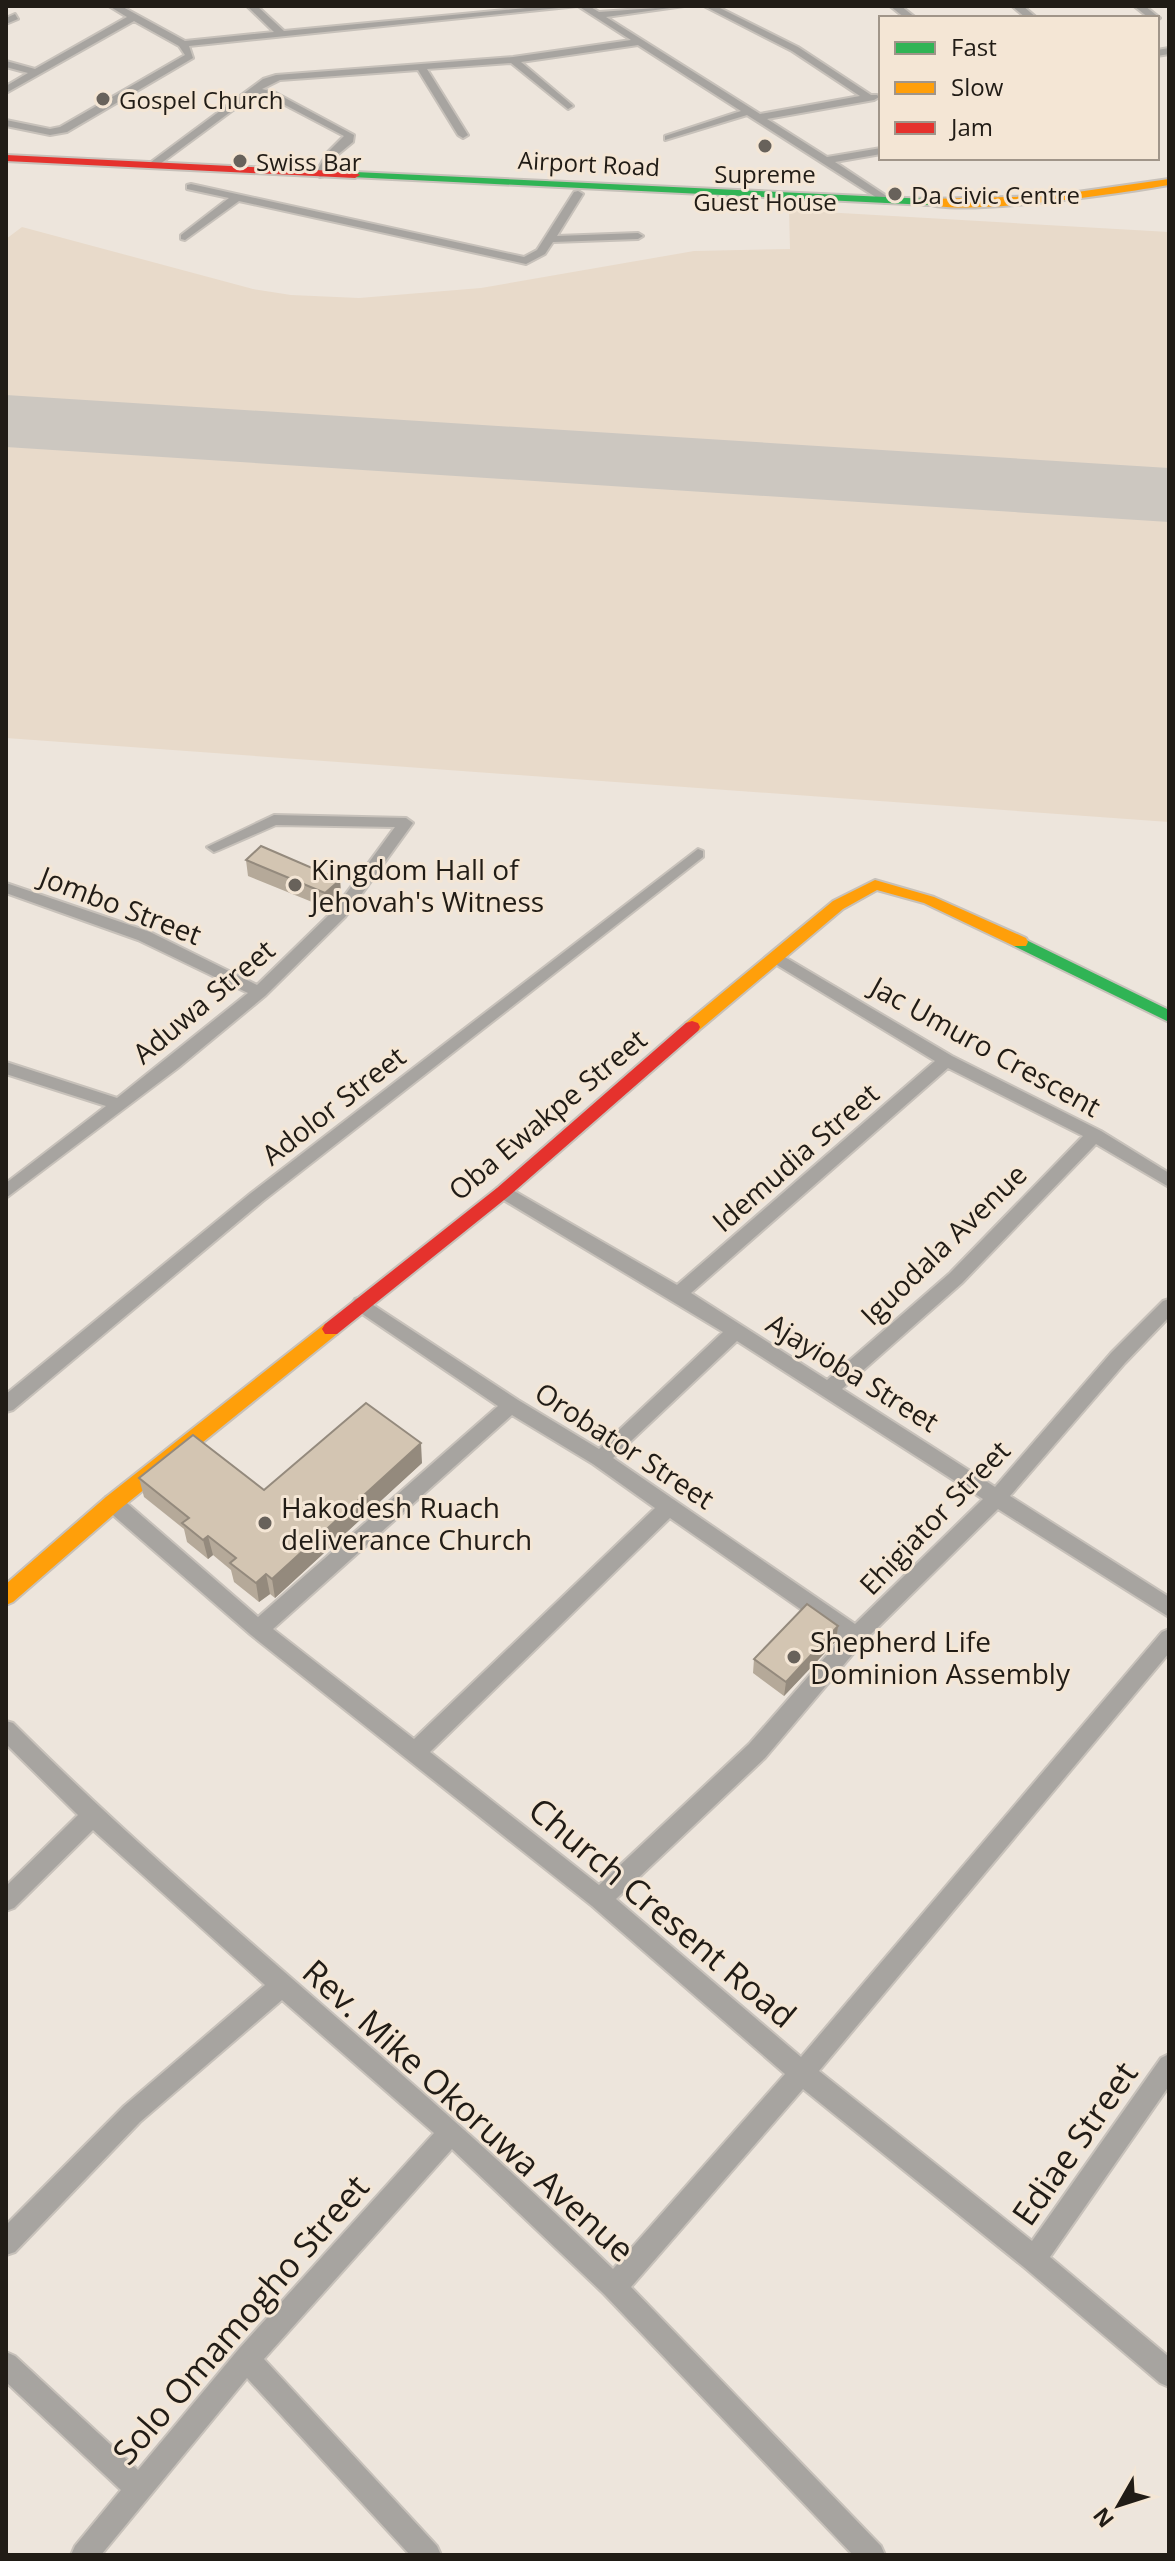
<svg xmlns="http://www.w3.org/2000/svg" width="1175" height="2561" font-family="'Open Sans',sans-serif">
<rect width="100%" height="100%" fill="#ede5dc"/>
<path fill="#e8daca" d="M 789,210 L 1169,232 L 1169,822 L 6,738 L 6,239 L 22,227 L 253,289 L 291,295 L 359,298 L 481,288 L 694,251 L 790,249 Z"/>
<g fill="none" stroke-linecap="round" stroke-linejoin="round">
<path fill="#ccc7c0" fill-rule="evenodd" d="M 6,395 L 1169,468 L 1169,522 L 6,447 Z"/>
<defs>
<path id="street" d="M 109,6 L 121,6 L 185,41 L 274,32 L 247,6 L 257,6 L 284,31 L 546,6 L 589,6 L 599,12 L 684,6 L 606,17 L 760,114 L 860,96 L 792,51 L 704,6 L 716,6 L 798,47 L 871,95 L 877,95 L 879,97 L 874,100 L 767,119 L 827,157 L 881,148 L 881,154 L 835,162 L 894,201 L 885,203 L 747,115 L 665,140 L 665,136 L 741,111 L 638,45 L 521,62 L 571,104 L 573,106 L 568,109 L 511,63 L 427,69 L 468,135 L 463,138 L 458,135 L 418,70 L 280,80 L 262,89 L 274,92 L 354,135 L 353,142 L 336,156 L 324,176 L 320,177 L 315,174 L 328,152 L 344,136 L 268,96 L 256,93 L 156,167 L 147,165 L 263,79 L 276,75 L 513,57 L 631,40 L 578,6 L 189,46 L 193,58 L 67,132 L 50,135 L 6,126 L 6,120 L 50,129 L 60,127 L 185,55 L 179,46 L 134,21 L 6,93 L 6,86 L 28,73 L 6,67 L 6,61 L 35,69 L 127,17 Z
M 890,6 L 901,6 L 916,18 L 905,18 Z
M 1012,6 L 1023,6 L 1037,18 L 1026,18 Z
M 1134,6 L 1145,6 L 1160,18 L 1157,20 L 1149,18 Z
M 15,14 L 18,19 L 6,24 L 6,18 Z
M 1169,48 L 1169,54 L 1157,56 L 1157,50 Z
M 191,184 L 524,257 L 537,250 L 574,192 L 578,191 L 583,194 L 557,236 L 638,233 L 643,236 L 638,239 L 553,242 L 545,254 L 526,264 L 239,201 L 185,240 L 181,239 L 181,235 L 229,198 L 187,189 L 187,185 Z
M 274,815 L 406,818 L 413,823 L 345,917 L 265,996 L 178,1068 L 6,1198 L 6,1183 L 106,1106 L 6,1074 L 6,1062 L 117,1098 L 248,993 L 138,940 L 6,893 L 6,883 L 150,932 L 257,985 L 334,910 L 395,827 L 276,825 L 219,850 L 214,852 L 207,847 Z
M 698,849 L 703,851 L 703,857 L 263,1201 L 13,1410 L 6,1412 L 6,1394 L 251,1193 Z
M 778,953 L 952,1056 L 1101,1131 L 1169,1173 L 1169,1187 L 1096,1144 L 962,1283 L 842,1389 L 995,1487 L 1111,1353 L 1163,1301 L 1169,1299 L 1169,1317 L 1125,1363 L 1010,1496 L 1169,1597 L 1169,1617 L 998,1509 L 863,1642 L 765,1758 L 616,1899 L 801,2057 L 1162,1632 L 1169,1629 L 1169,1653 L 819,2071 L 1032,2241 L 1161,2058 L 1169,2054 L 1169,2086 L 1050,2257 L 1169,2357 L 1169,2387 L 1160,2383 L 1025,2268 L 803,2089 L 631,2287 L 881,2546 L 885,2555 L 853,2555 L 604,2294 L 452,2149 L 264,2359 L 437,2546 L 441,2555 L 410,2555 L 247,2378 L 101,2555 L 71,2555 L 75,2546 L 121,2490 L 6,2382 L 6,2352 L 15,2356 L 138,2470 L 238,2350 L 434,2133 L 282,2000 L 140,2122 L 15,2252 L 6,2255 L 6,2225 L 124,2106 L 265,1985 L 93,1830 L 14,1908 L 6,1911 L 6,1886 L 78,1815 L 6,1744 L 6,1721 L 13,1723 C 205,1915 420,2079 613,2269 L 785,2074 L 592,1906 L 251,1635 L 106,1509 L 103,1503 L 106,1497 L 113,1495 L 120,1497 L 258,1617 L 498,1406 L 355,1309 L 352,1304 L 355,1299 L 361,1297 L 518,1400 L 599,1449 L 723,1332 L 497,1196 L 494,1192 L 497,1188 L 509,1188 L 677,1285 L 935,1061 L 772,962 L 770,958 ZM 948,1068 L 1083,1136 L 950,1273 L 827,1380 L 691,1293 ZM 737,1341 L 983,1499 L 855,1624 L 613,1458 ZM 512,1415 L 593,1464 L 655,1508 L 414,1739 L 273,1629 ZM 670,1518 L 842,1638 L 749,1744 L 599,1885 L 430,1752 Z"/>
<path id="fast" d="M 355,172 L 928,199 L 933,202 L 928,205 L 351,177 L 350,175 Z
M 1020,937 L 1169,1010 L 1169,1022 L 1014,946 L 1012,942 Z"/>
<path id="slow" d="M 1169,179 L 1169,185 C 1129,192 951,219 923,202 L 928,199 L 1049,196 Z
M 875,880 L 934,897 L 1026,938 L 1028,942 L 1026,946 L 1014,946 L 924,903 L 877,890 L 843,909 L 698,1031 L 686,1031 L 684,1027 L 686,1023 L 833,901 Z
M 331,1322 L 337,1324 L 340,1329 L 337,1334 L 120,1509 L 13,1602 L 6,1605 L 6,1584 L 106,1497 L 325,1324 Z"/>
<path id="jam" d="M 6,155 L 355,172 L 360,175 L 355,178 L 6,161 Z
M 692,1021 L 698,1023 L 700,1027 L 698,1031 L 509,1196 L 337,1334 L 325,1334 L 322,1329 L 325,1324 L 497,1188 L 686,1023 Z"/>
</defs>
<use href="#street" stroke="#c7c1ba" stroke-width="4"/>
<use href="#fast" stroke="#c7c1ba" stroke-width="4"/>
<use href="#slow" stroke="#c7c1ba" stroke-width="4"/>
<use href="#jam" stroke="#c7c1ba" stroke-width="4"/>
<use href="#street" fill="#a7a4a0" fill-rule="evenodd"/>
<use href="#fast" fill="#30b455" fill-rule="evenodd"/>
<use href="#slow" fill="#ff9f0a" fill-rule="evenodd"/>
<use href="#jam" fill="#e5322d" fill-rule="evenodd"/>
</g>
<path fill="#b5a999" d="M 246,860 L 340,880 L 341,895 L 327,908 L 248,876 Z
M 422,1463 L 275,1598 L 270,1594 L 259,1602 L 234,1582 L 231,1570 L 213,1555 L 208,1559 L 187,1542 L 184,1529 L 144,1497 L 139,1478 L 264,1490 Z
M 838,1626 L 836,1641 L 784,1696 L 753,1673 L 754,1659 Z"/>
<path fill="#948a7d" d="M 340,880 L 341,895 L 327,908 L 325,893 Z
M 421,1443 L 422,1463 L 275,1598 L 272,1579 Z
M 208,1536 L 213,1555 L 208,1559 L 203,1540 Z
M 266,1574 L 270,1594 L 259,1602 L 256,1583 Z
M 838,1626 L 836,1641 L 784,1696 L 786,1682 Z"/>
<path fill="#d3c5b2" stroke="#948a7d" stroke-width="2" d="M 261,846 L 340,880 L 325,893 L 246,860 Z
M 366,1403 L 421,1443 L 272,1579 L 266,1574 L 256,1583 L 230,1563 L 236,1558 L 208,1536 L 203,1540 L 182,1523 L 189,1518 L 139,1478 L 193,1435 L 264,1490 Z
M 807,1604 L 838,1626 L 786,1682 L 754,1659 Z"/>
<g fill="#68625b" stroke="#f4e6d5" stroke-width="3">
<circle cx="103" cy="99" r="8"/>
<circle cx="765" cy="146" r="8"/>
<circle cx="240" cy="161" r="8"/>
<circle cx="895" cy="194" r="8"/>
<circle cx="295" cy="885" r="8"/>
<circle cx="265" cy="1523" r="8"/>
<circle cx="794" cy="1657" r="8"/>
</g>
<g text-anchor="middle" dominant-baseline="central" stroke-width="6" stroke-linejoin="round" paint-order="stroke">
<g font-size="24" fill="#211c16" stroke="#f4e6d5" text-anchor="start">
<text x="119" y="99">Gospel Church</text>
<text x="256" y="161">Swiss Bar</text>
<text x="765" y="173" text-anchor="middle">Supreme<tspan x="765" dy="28">Guest House</tspan></text>
<text x="911" y="194">Da Civic Centre</text>
</g>
<g font-size="24" fill="#211c16" stroke="#f4e6d5">
<text transform="translate(589 163) rotate(3)">Airport Road</text>
</g>
<g font-size="28" fill="#211c16" stroke="#f4e6d5" text-anchor="start">
<text x="311" y="869">Kingdom Hall of<tspan x="311" dy="32">Jehovah's Witness</tspan></text>
<text x="281" y="1507">Hakodesh Ruach<tspan x="281" dy="32">deliverance Church</tspan></text>
<text x="810" y="1641">Shepherd Life<tspan x="810" dy="32">Dominion Assembly</tspan></text>
</g>
<g font-size="28" fill="#211c16" stroke="#f4e6d5">
<text transform="translate(121 905) rotate(21)">Jombo Street</text>
<text transform="translate(203 1001) rotate(-40)">Aduwa Street</text>
<text transform="translate(986 1046) rotate(29)">Jac Umuro Crescent</text>
<text transform="translate(333 1105) rotate(-38)">Adolor Street</text>
<text transform="translate(547 1114) rotate(-40)">Oba Ewakpe Street</text>
<text transform="translate(795 1157) rotate(-41)">Idemudia Street</text>
<text transform="translate(943 1244) rotate(-44)">Iguodala Avenue</text>
<text transform="translate(853 1372) rotate(32)">Ajayioba Street</text>
<text transform="translate(625 1445) rotate(33)">Orobator Street</text>
<text transform="translate(934 1517) rotate(-46)">Ehigiator Street</text>
</g>
<g font-size="34" fill="#211c16" stroke="#f4e6d5">
<text transform="translate(663 1912) rotate(40)">Church Cresent Road</text>
<text transform="translate(469 2110) rotate(42)">Rev. Mike Okoruwa Avenue</text>
<text transform="translate(1074 2143) rotate(-55)">Ediae Street</text>
<text transform="translate(240 2319) rotate(-49)">Solo Omamogho Street</text>
</g>
</g>
<rect width="1175" height="2561" fill="none" stroke="#211c16" stroke-width="16"/>
<rect x="879" y="16" width="280" height="144" fill="#f4e6d5" stroke="#a09589" stroke-width="2"/>
<rect x="895" y="42" width="40" height="12" fill="#30b455" stroke="#a09589" stroke-width="2"/>
<text x="951" y="56" font-size="24" fill="#211c16">Fast</text>
<rect x="895" y="82" width="40" height="12" fill="#ff9f0a" stroke="#a09589" stroke-width="2"/>
<text x="951" y="96" font-size="24" fill="#211c16">Slow</text>
<rect x="895" y="122" width="40" height="12" fill="#e5322d" stroke="#a09589" stroke-width="2"/>
<text x="951" y="136" font-size="24" fill="#211c16">Jam</text>
<g transform="translate(1119 2505) rotate(231)" stroke="#f4e6d5" stroke-width="6" paint-order="stroke">
<path d="M0-6L14 30L0 20L-14 30Z" fill="#211c16"/>
<text y="-12" font-size="22" font-weight="bold" text-anchor="middle" fill="#211c16">N</text>
</g>
</svg>
